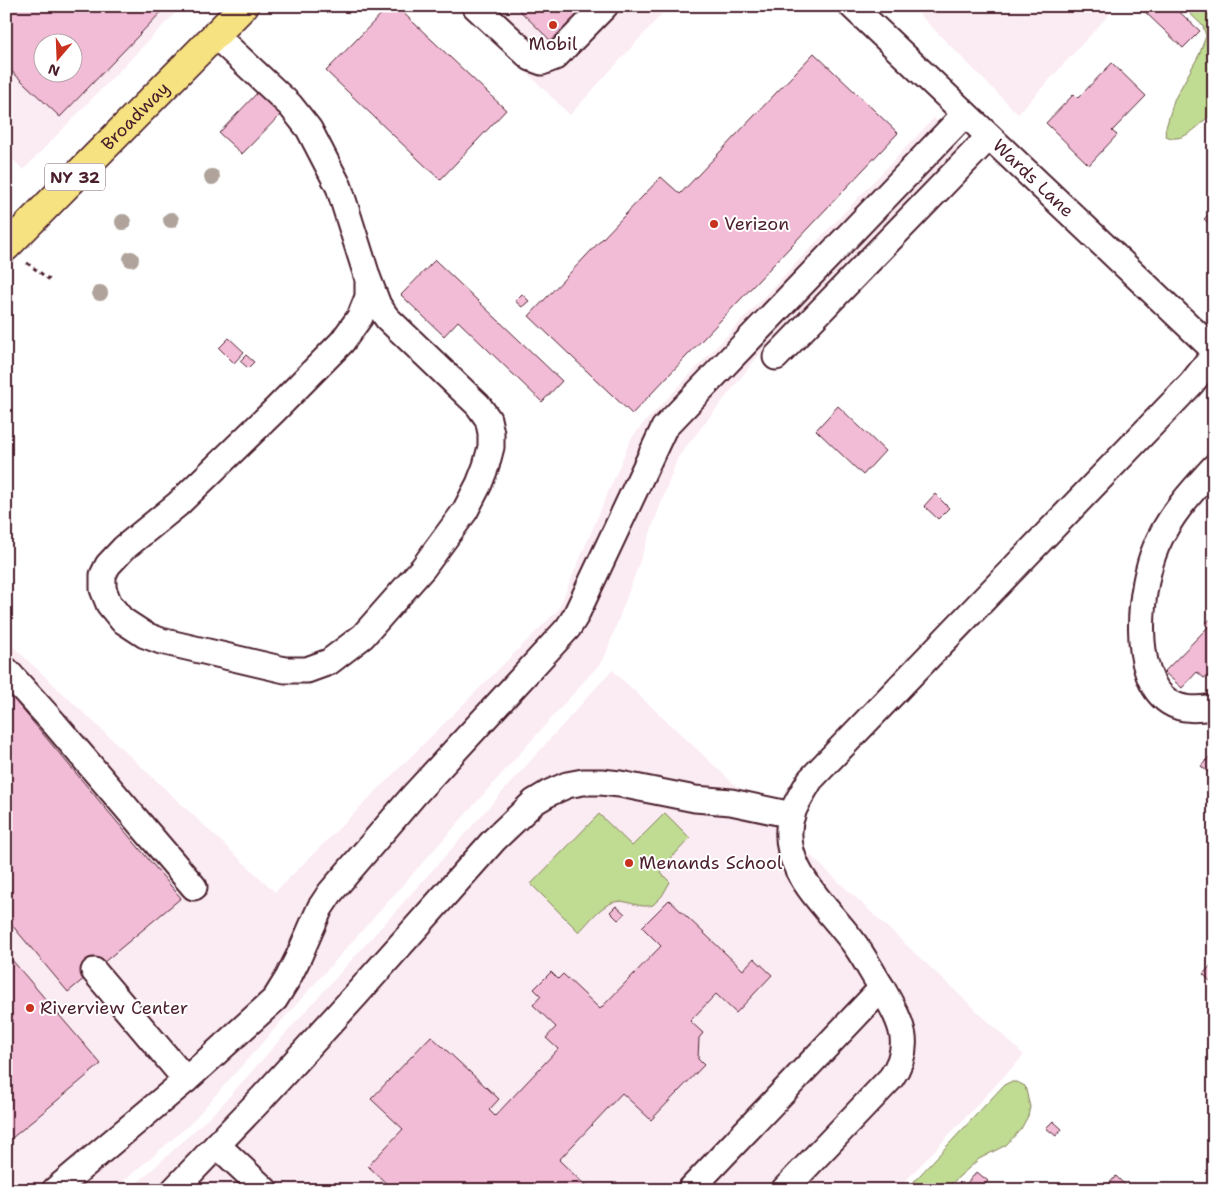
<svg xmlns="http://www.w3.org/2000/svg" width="1220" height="1196" font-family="'Shantell Sans',sans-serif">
<rect width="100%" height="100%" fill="#fff"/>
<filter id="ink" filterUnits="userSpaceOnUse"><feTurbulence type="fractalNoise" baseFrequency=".02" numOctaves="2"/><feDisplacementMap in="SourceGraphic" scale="10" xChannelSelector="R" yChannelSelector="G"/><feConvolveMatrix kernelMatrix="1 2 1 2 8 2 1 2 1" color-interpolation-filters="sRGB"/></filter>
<g filter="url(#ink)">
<path fill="#fbebf3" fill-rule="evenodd" d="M 6,6 L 182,6 L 23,170 L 6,152 ZM 42,42 L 72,42 L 72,72 L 42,72 Z
M 459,6 L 669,6 L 570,115 Z
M 911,6 L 1117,6 L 1018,114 Z
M 934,118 L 962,147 L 763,350 L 678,457 L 604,659 L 188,1126 L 113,1190 L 6,1190 L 6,640 L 275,892 L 558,610 L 631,439 L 643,424 Z
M 612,670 L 1024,1055 L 897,1190 L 130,1190 L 218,1109 Z"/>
<path fill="#c0db92" stroke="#857d5e" d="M 1182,6 L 1214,6 L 1214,111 C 1201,123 1184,145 1166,136 L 1165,131 L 1174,100 L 1199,55 L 1206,36 L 1203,26 Z
M 665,813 L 690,838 L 663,867 L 661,873 L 670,882 L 662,896 L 653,905 C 643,908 635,904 626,902 C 606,897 592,919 579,932 L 531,884 L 599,814 L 632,846 Z
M 1010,1082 L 1017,1082 L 1025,1086 L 1030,1107 L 1028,1116 L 1021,1129 L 1006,1145 L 979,1159 L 951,1184 L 947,1190 L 906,1190 L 1004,1085 Z"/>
<path fill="#f2bcd7" stroke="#4a1f2b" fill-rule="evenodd" d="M 6,6 L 167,6 L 60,117 L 6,66 ZM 42,42 L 72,42 L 72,72 L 42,72 Z
M 389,6 L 396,6 L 506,110 L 440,180 L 326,71 Z
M 515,6 L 591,6 L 554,44 Z
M 1150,6 L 1173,6 L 1200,31 L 1183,48 L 1145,12 Z
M 814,53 L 898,133 L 632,414 L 529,316 L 661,177 L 680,194 Z
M 1112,63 L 1146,96 L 1112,131 L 1117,135 L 1089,165 L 1046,123 L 1074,94 L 1078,98 Z
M 259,91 L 282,113 L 242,154 L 219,133 Z
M 1214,209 L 1214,228 L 1204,219 Z
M 435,260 L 562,381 L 542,402 L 458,321 L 444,336 L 401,295 Z
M 522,294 L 529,301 L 522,307 L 515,301 Z
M 229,338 L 244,352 L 234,363 L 219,348 Z
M 246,355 L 254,362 L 248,368 L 240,361 Z
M 838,406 L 885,451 L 863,475 L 816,430 Z
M 935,494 L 949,508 L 938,519 L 924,506 Z
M 1214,616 L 1214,682 L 1207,676 L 1204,678 L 1197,672 L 1182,688 L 1164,672 L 1208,627 L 1205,624 Z
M 6,690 L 181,898 L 68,992 L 6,918 Z
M 1211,755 L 1214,756 L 1214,778 L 1201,766 Z
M 669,900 L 743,970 L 754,958 L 772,975 L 736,1013 L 716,994 L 690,1021 L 703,1033 L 699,1038 L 698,1059 L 704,1065 L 651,1120 L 622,1093 L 559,1160 L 590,1190 L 393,1190 L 368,1166 L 403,1129 L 371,1099 L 431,1036 L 499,1099 L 489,1110 L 495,1116 L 558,1049 L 546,1038 L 556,1027 L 533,1005 L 541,996 L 534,989 L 551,972 L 558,979 L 563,974 L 600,1009 L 661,946 L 642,927 Z
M 616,906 L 625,914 L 618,920 L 610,912 Z
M 6,953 L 101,1064 L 6,1143 Z
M 1214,962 L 1214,985 L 1203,974 Z
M 1053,1121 L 1062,1129 L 1056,1136 L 1046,1128 Z
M 977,1172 L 988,1181 L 980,1190 L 970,1190 L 965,1185 Z
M 1116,1176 L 1130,1190 L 1103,1190 Z"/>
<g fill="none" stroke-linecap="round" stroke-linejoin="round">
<defs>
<g id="minor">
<path d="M 475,6 L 531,58 L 542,62 L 555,57 L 605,6"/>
<path id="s1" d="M 852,6 L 1214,350"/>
<path d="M 215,35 L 290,105 L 309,129 L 339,187 L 368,279 L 368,297 L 360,317 L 342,342 L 274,411 L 178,504 L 124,548 L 108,565 L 103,575 L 103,589 L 109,604 L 122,620 L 145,635 L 161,641 L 285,670 L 307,670 L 329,662 L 363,636 L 423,568 L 465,511 L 479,484 L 486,466 L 491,447 L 491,433 L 488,419 L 478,405 L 387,318 L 378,305 L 368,279"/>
<path d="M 776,357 L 989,137"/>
<path d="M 1214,467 C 1191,492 1169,516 1156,547 C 1140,584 1129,676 1169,702 C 1183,711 1198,709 1214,707"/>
<path d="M 6,670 L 54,723 L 194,887"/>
<path d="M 186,1080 L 275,999 L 288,978 L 299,956 L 320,908 L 330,893 L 414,795 L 568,628 L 575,617 L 664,428 L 965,114"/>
<path d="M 217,1145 L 265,1190"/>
<path d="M 55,1190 L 186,1080 L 94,971"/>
<path d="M 174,1190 L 262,1098 L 355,996 L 494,840 L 534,802 L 549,793 L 567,785 L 583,782 L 601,782 L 620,784 L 695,799 L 731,802 L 792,815"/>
<path d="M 690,1190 L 882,988 C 873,974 865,959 856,946 C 829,907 775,867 792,814 C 796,802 804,791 810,780 L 1191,384 L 1214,355"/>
<path d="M 784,1190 L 891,1078 C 915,1044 900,1021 882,988"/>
</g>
<g id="major">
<path id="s2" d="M 6,247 L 244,6"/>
</g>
</defs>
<use href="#minor" stroke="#4a1f2b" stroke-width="29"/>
<use href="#major" stroke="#4a1f2b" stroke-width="31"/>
<path stroke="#4a1f2b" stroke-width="3" stroke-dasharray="4 4" stroke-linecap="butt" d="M 27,263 L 50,280"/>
<use href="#minor" stroke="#fff" stroke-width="25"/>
<use href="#major" stroke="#f6e281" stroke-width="28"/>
</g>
<g fill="#afa39b">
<circle cx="212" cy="177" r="8"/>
<circle cx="171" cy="220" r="8"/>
<circle cx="123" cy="222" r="8"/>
<circle cx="131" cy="259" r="8"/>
<circle cx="100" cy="293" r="8"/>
</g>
</g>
<g fill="#c8321e" stroke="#fff" stroke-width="2">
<circle cx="553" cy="25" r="5"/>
<circle cx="714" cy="224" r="5"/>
<circle cx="629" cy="863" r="5"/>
<circle cx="30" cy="1008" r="5"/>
</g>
<g text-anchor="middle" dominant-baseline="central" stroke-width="4" stroke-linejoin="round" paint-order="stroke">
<rect fill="#fff" stroke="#80626b" stroke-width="1" x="45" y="163.5" width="60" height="27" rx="4"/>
<g font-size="16" font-weight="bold" fill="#4a1f2b">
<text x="75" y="177">NY 32</text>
</g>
<g font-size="18" fill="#4a1f2b" stroke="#fff" text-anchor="start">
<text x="553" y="44" text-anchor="middle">Mobil</text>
<text x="724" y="224">Verizon</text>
<text x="639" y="863">Menands School</text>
<text x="40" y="1008">Riverview Center</text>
</g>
<g font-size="18" fill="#4a1f2b" stroke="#fff">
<text stroke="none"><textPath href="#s2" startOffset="184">Broadway</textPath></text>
<text stroke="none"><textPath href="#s1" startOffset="250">Wards Lane</textPath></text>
</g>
</g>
<rect width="1220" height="1196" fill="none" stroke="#fff" stroke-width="25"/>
<rect x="12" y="12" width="1195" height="1171" fill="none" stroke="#4a1f2b" stroke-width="2" filter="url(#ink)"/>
<g transform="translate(58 58) rotate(199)"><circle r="24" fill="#ffffff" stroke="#b7a5aa"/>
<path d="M0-4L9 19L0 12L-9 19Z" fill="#c8321e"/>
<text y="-8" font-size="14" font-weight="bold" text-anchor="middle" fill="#4a1f2b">N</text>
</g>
</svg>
